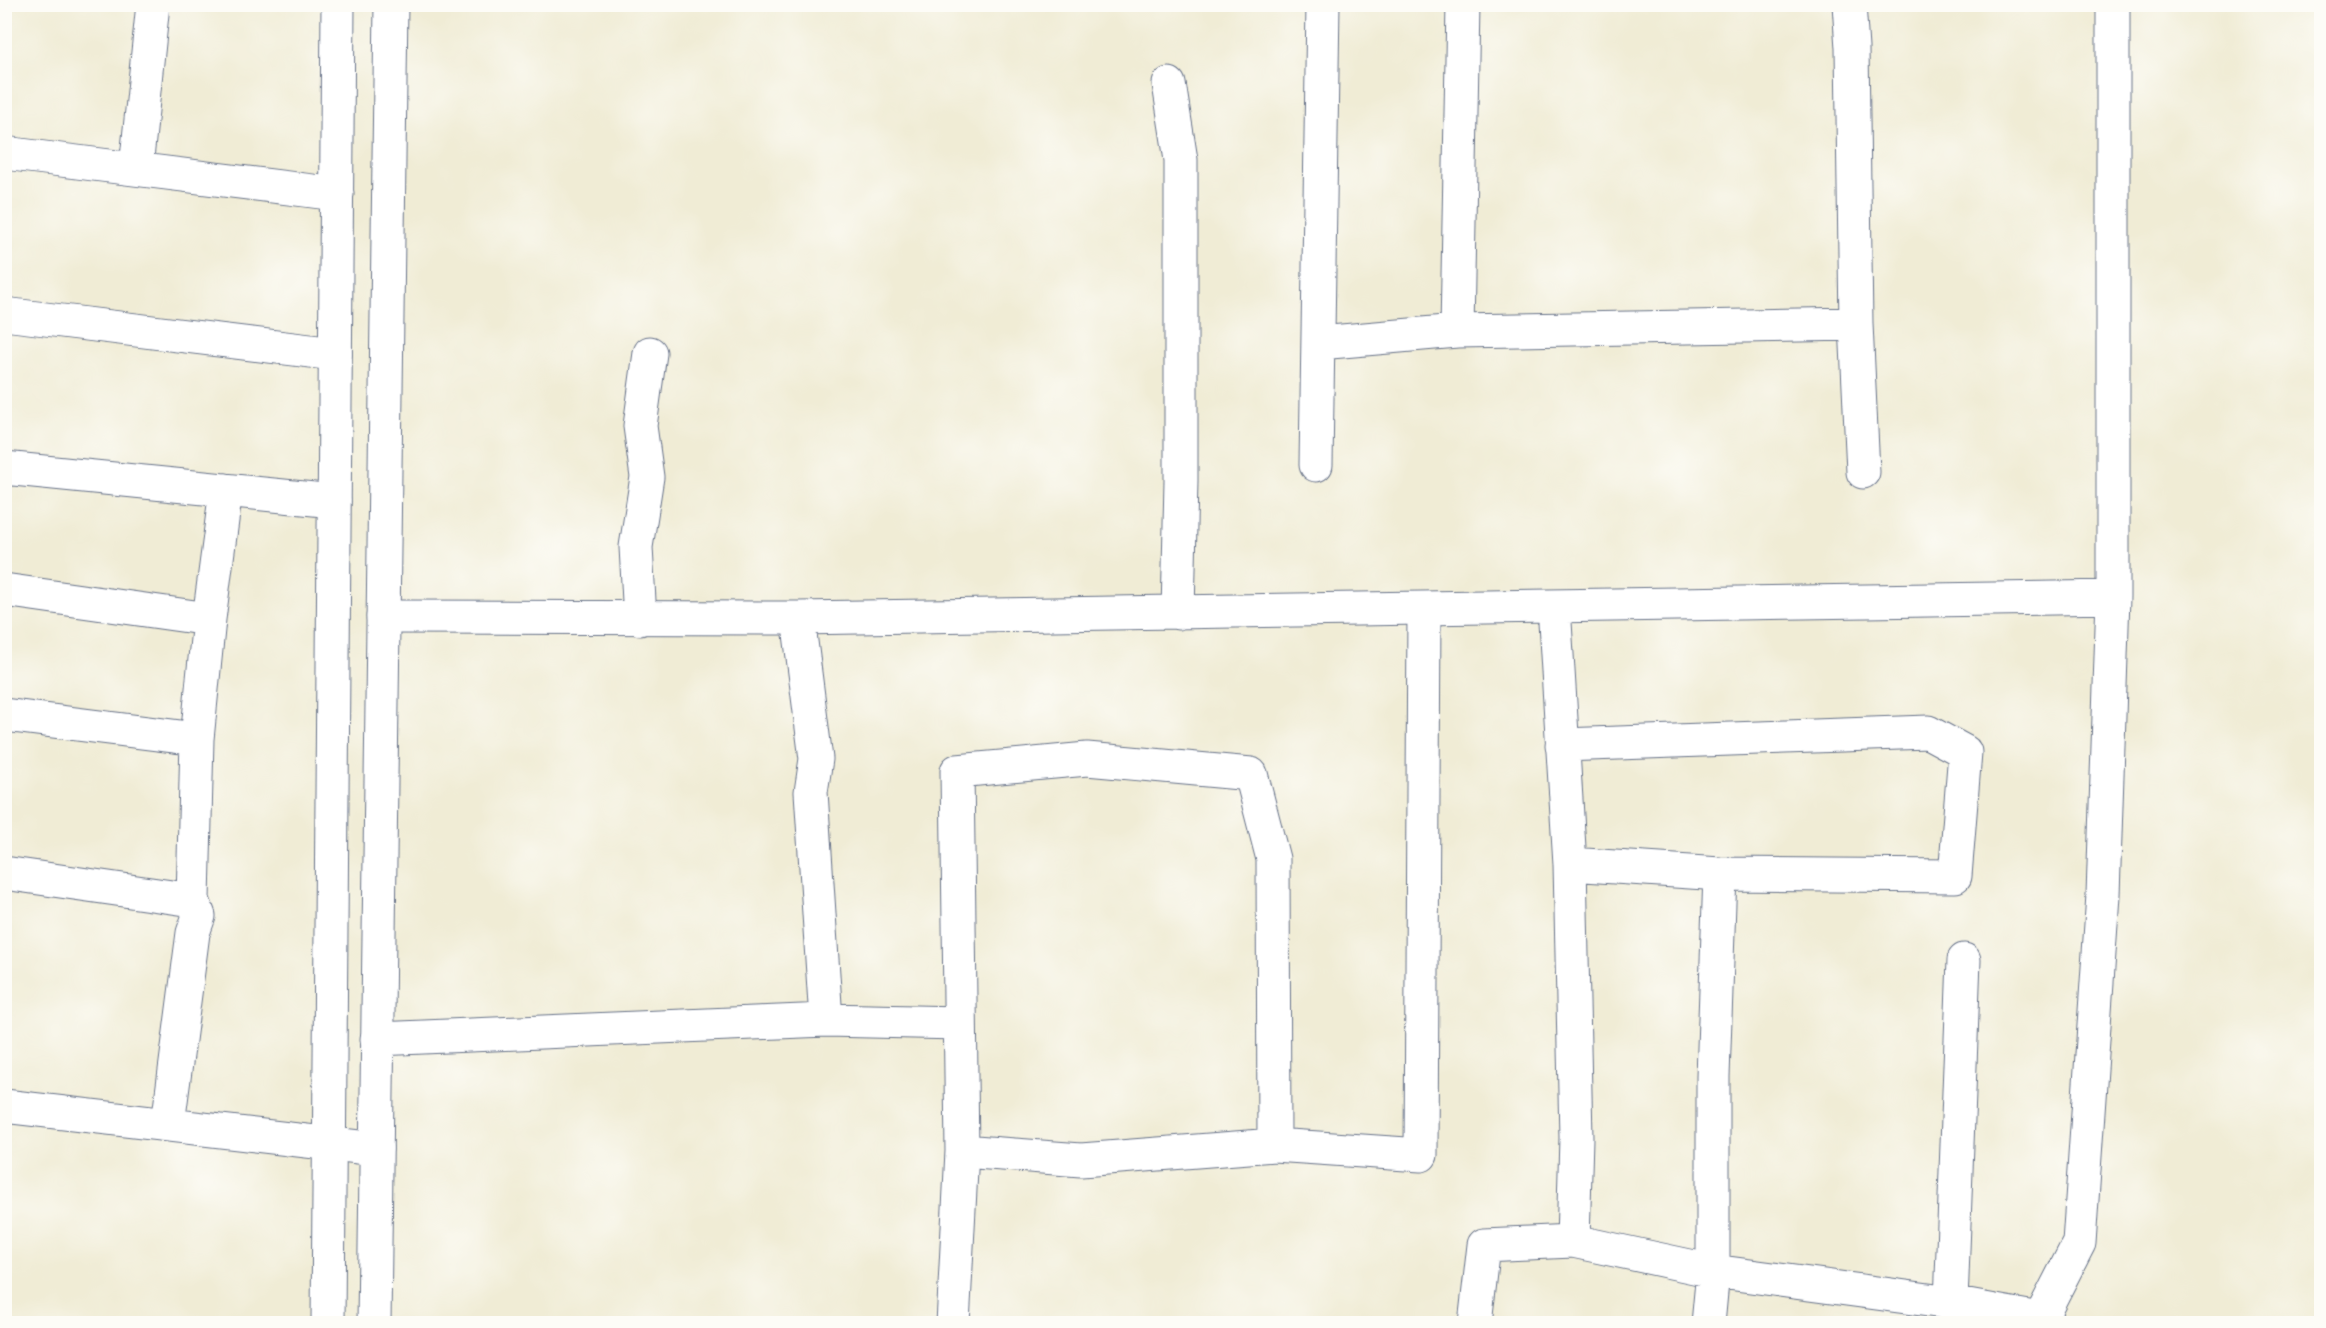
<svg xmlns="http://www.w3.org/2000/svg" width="2326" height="1328" font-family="Kalam,sans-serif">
<rect width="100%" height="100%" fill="#fdfcf7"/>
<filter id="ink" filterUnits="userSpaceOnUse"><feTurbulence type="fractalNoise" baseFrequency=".0167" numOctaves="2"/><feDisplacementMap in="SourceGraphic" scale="12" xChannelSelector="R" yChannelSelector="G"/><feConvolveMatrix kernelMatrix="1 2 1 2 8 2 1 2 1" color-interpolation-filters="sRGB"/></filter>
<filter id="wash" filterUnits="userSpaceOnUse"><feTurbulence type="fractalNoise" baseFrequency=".008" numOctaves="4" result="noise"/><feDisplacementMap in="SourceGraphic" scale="24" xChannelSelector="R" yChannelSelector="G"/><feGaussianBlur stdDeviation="1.35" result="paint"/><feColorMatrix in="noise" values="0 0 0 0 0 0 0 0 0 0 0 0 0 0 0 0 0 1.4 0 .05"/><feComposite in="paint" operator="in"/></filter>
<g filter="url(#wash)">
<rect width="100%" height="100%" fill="#f0ecd5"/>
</g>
<g filter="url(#ink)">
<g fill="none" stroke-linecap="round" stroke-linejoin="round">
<defs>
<path id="minor" d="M 1849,4 L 1852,48 L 1856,324 L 1863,472
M 1169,84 L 1181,160 L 1181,481 L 1178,613
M 4,153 L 337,194
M 136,168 L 153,4
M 4,314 L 335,354
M 1457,331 L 1463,4
M 1319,343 L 1457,331 L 1856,324
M 1316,465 L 1323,4
M 4,468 L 334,501
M 4,590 L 209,619
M 1554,606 L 1570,864 L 1576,1138 L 1573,1241
M 383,617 L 798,618 L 2113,597
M 798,618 L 816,759 L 811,792 L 826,1020
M 640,619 L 636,547 L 647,477 L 640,426 L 650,353
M 4,715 L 197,739
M 1562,745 L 1928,732 L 1965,752 L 1955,876 L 1720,874 L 1570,864
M 4,873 L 193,900
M 377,1039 L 826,1020 L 959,1023
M 4,1106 L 376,1149
M 168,1124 L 193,933 L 199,916 L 193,900 L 197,739 L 209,619 L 226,490
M 962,1151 L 1081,1160 L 1274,1145 L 1421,1155 L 1424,609
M 1951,1303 L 1964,960
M 953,1324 L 962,1151 L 957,771 L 1087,759 L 1251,774 L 1273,859 L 1274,1145
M 1475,1324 L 1484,1245 L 1573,1241 L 1713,1271 L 1951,1303 L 2040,1319 L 2079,1243 L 2103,895 L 2113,597 L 2113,4
M 1708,1324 L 1713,1271 L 1713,1077 L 1720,874"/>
<path id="tertiary" d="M 328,1324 L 338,4
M 374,1324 L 391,4"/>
</defs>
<use href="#minor" stroke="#667188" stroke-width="35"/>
<use href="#tertiary" stroke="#667188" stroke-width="35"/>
<use href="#minor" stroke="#fff" stroke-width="33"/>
<use href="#tertiary" stroke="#fff" stroke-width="33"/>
</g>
</g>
<rect width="2326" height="1328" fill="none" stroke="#fdfcf7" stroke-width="24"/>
</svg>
